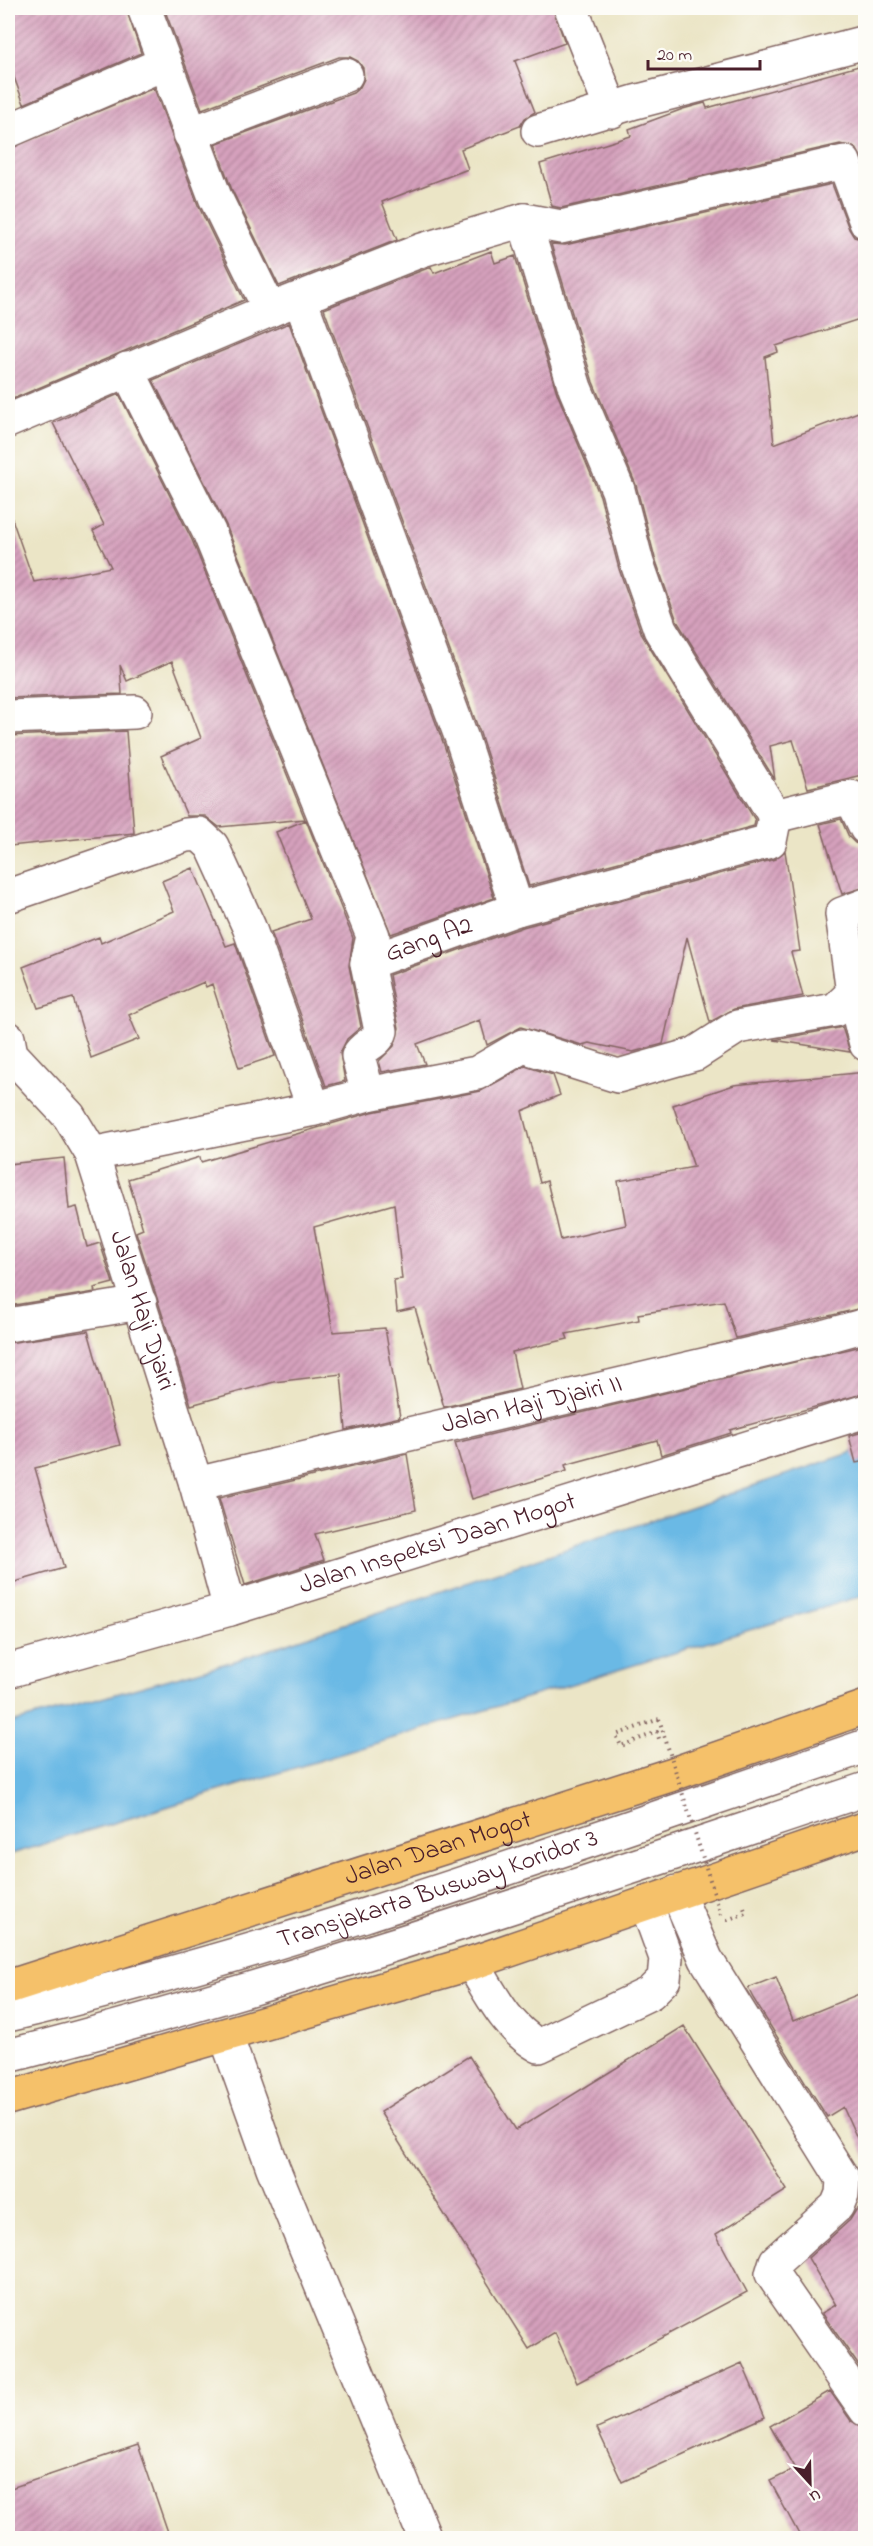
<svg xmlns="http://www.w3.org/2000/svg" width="873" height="2546" font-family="'Indie Flower',sans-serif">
<defs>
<pattern id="building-hatch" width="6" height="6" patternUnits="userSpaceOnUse" patternTransform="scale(1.5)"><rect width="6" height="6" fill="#d6a1bd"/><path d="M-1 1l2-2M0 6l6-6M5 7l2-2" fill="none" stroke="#b0839a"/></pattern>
</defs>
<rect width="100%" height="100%" fill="#fdfcf7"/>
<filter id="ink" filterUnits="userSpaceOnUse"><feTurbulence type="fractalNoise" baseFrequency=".0167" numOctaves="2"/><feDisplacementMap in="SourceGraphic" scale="12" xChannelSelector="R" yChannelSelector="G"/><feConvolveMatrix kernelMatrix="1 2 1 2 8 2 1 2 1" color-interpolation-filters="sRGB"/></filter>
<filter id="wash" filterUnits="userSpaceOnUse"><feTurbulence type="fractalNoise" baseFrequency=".008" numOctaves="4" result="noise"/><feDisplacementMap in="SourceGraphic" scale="24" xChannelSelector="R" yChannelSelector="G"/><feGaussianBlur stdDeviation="1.35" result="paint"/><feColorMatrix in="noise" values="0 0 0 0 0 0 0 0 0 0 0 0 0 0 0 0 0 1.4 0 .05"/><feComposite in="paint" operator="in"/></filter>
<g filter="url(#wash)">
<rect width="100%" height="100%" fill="#ebe5c6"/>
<path fill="#6ab9e5" stroke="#5a6c88" stroke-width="1.5" d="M 865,1448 L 865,1595 L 8,1855 L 8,1724 L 238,1660 Z"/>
<g id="blocks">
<path fill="url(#building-hatch)" d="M 8,8 L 126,8 L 141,53 L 24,104 L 8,61 Z
M 164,8 L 553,8 L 565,43 L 515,61 L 535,112 L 525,118 L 520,126 L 461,149 L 468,169 L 382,202 L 397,240 L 279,286 L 232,190 L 215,144 L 353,93 L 360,87 L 364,79 L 363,68 L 358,61 L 350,57 L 339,57 L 202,109 Z
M 866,64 L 866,166 L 856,148 L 840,144 L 561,208 L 552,206 L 540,164 L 631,136 L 629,129 L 683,109 L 705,103 L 707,108 Z
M 154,88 L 198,205 L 244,300 L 8,401 L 8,149 Z
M 832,184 L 849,229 L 854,237 L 866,240 L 866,317 L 776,346 L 778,352 L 765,357 L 774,444 L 866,409 L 866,774 L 808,788 L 793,740 L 770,746 L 775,780 L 677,621 L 655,558 L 636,485 L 593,382 L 551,244 L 565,245 Z
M 491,251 L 495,263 L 515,256 L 557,393 L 600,496 L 619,569 L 642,635 L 755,820 L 754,826 L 529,886 L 480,733 L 324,309 L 428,268 L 431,267 L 434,273 Z
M 289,323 L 444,745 L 494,898 L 391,934 L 226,525 L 153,380 Z
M 119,394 L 192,540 L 305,819 L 219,827 L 205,816 L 187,816 L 161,756 L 201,738 L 172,661 L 127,681 L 120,665 L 122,694 L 8,698 L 8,519 L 12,519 L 34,582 L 111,567 L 93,531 L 104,525 L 53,423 Z
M 126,731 L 134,833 L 10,846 L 8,736 Z
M 841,819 L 849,837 L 855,843 L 864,846 L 866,852 L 866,887 L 842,894 L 820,824 Z
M 306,820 L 353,938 L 349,966 L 361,1027 L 347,1039 L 340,1053 L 345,1081 L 326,1086 L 271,932 L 311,919 L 276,832 Z
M 785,851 L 800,951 L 791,952 L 803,996 L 734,1009 L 710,1022 L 687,937 L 663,1044 L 633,1052 L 589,1043 L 582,1045 L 521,1027 L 487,1045 L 480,1020 L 417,1044 L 425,1064 L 382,1072 L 379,1061 L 394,1046 L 399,1028 L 389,975 L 523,927 L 775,859 Z
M 193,868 L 226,946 L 235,943 L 275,1056 L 239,1068 L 212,984 L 206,987 L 204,982 L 129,1015 L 139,1039 L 91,1058 L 73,998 L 38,1008 L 23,967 L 99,937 L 101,943 L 174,911 L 162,881 Z
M 842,1027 L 850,1052 L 774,1040 L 838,1028 Z
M 525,1066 L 553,1075 L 560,1095 L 522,1111 L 540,1183 L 547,1181 L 561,1240 L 626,1225 L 618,1181 L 694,1167 L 673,1105 L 734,1085 L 866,1072 L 866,1307 L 736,1338 L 724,1301 L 638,1314 L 639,1320 L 566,1334 L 568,1339 L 512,1352 L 520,1389 L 444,1407 L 415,1308 L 397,1312 L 394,1280 L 402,1279 L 394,1204 L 314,1227 L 333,1332 L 385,1328 L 400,1417 L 346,1430 L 341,1374 L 274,1382 L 191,1405 L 136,1232 L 143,1229 L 128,1179 L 200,1157 L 201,1162 L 372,1112 L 481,1091 Z
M 64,1158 L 69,1209 L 77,1207 L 87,1247 L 100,1243 L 113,1283 L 94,1288 L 95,1292 L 8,1306 L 8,1164 Z
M 88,1331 L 120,1445 L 35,1468 L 64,1568 L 8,1584 L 8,1343 Z
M 866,1345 L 866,1393 L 730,1430 L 731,1433 L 661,1455 L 657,1440 L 565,1465 L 567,1471 L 472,1499 L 455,1443 Z
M 866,1431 L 866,1461 L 856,1463 L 849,1436 Z
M 407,1454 L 416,1510 L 315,1534 L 324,1560 L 245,1585 L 219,1498 Z
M 776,1977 L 793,2021 L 866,1991 L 866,2158 L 843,2107 L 827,2117 L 753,1998 L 748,1988 Z
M 684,2026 L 787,2190 L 716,2234 L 747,2292 L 577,2383 L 555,2333 L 529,2349 L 380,2112 L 469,2056 L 516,2130 Z
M 866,2204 L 866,2376 L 822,2313 L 836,2305 L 808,2258 L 850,2220 L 856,2210 Z
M 742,2363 L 765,2417 L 622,2482 L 597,2428 Z
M 830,2391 L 851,2421 L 866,2428 L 866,2538 L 801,2538 L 770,2481 L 795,2469 L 770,2426 Z
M 138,2445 L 170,2538 L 8,2538 L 8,2489 Z"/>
</g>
</g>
<g filter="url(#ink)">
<use href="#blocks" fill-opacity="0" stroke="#826461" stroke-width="1.5"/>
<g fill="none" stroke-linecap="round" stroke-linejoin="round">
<defs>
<g id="minor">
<path d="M 144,8 L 215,197 L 270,310"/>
<path d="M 571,8 L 612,111"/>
<path d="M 8,131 L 165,63"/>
<path d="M 538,131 L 635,102 L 866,42"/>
<path d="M 190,134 L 346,75"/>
<path d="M 524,220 L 575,388 L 618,490 L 637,563 L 660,629 L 775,816"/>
<path d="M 300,299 L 462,739 L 517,909"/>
<path d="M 127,369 L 209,532 L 373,936 L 367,963"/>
<path d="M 8,421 L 270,310 L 422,250 L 524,220 L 561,227 L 844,162 L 866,222"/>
<path d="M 8,717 L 135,712"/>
<path d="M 8,896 L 186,835 L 199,834 L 212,846 L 249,927 L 314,1109"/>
<path d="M 853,993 L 866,1044"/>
<path id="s1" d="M 8,1038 L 11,1054 L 69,1116 L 92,1154 L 196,1484 L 230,1609"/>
<path d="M 368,1094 L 477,1073 L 523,1046 L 618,1076 L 695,1054 L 737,1027 L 835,1010 L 853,993 L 842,914 L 866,905"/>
<path id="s2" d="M 92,1154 L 314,1109 L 368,1094 L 358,1056 C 363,1045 378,1043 381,1031 L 367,963 L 517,909 L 770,841 L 775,816 L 851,797 L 866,828"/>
<path d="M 8,1325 L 140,1303"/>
<path id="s3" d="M 196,1484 L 819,1338 L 866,1325"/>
<path id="s4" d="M 8,1671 L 230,1609 L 866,1411"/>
<path d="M 677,1892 L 706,1959 L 843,2179 L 842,2194 L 837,2206 L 776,2261 L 772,2274 L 866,2410"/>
<path d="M 472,1963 C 491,1994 506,2027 539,2046 L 650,1993 L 664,1979 L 666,1958 L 646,1903"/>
<path id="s5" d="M 8,2015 C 298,1947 583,1842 866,1746"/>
<path d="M 226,2036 L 273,2168 L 425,2538"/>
<path d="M 8,2056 C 298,1982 581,1884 866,1789"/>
</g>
<g id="highway">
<path id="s6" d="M 8,1987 L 670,1775 L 866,1707"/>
<path d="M 8,2098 L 472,1963 L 866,1828"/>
</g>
</defs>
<use href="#minor" stroke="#826461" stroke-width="36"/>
<use href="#highway" stroke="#826461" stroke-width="36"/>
<path stroke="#826461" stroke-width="4" stroke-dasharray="1.5 4.5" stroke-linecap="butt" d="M 659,1719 L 616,1735 L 621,1746 L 657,1732 L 660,1742
M 727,1920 L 746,1913 L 744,1908"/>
<use href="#minor" stroke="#fff" stroke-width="33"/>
<use href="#highway" stroke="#f5c16b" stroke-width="33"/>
<path stroke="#826461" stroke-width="4" stroke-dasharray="1.5 4.5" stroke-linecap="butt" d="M 659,1719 L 721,1915"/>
</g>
</g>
<g text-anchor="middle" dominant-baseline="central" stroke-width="5" stroke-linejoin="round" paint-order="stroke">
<g font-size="26" fill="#4a1f2b" stroke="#fdfcf7">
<text stroke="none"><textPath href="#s2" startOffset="492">Gang A2</textPath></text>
<text stroke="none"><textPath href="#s1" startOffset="310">Jalan Haji Djairi</textPath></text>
<text stroke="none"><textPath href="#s3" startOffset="345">Jalan Haji Djairi II</textPath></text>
<text stroke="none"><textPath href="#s4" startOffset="448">Jalan Inspeksi Daan Mogot</textPath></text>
<text stroke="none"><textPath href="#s6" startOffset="452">Jalan Daan Mogot</textPath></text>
<text stroke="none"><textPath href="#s5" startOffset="448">Transjakarta Busway Koridor 3</textPath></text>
</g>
</g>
<rect width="873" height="2546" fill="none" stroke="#fdfcf7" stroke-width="30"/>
<g transform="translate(810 2483) rotate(158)" stroke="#fdfcf7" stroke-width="4.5" paint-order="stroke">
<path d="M0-4.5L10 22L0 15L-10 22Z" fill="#4a1f2b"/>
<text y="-9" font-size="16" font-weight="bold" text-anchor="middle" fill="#4a1f2b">U</text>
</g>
<path d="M648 60v9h112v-9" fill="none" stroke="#4a1f2b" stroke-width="3"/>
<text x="657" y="60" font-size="18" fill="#4a1f2b" stroke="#fdfcf7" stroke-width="4.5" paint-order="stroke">20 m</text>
</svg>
